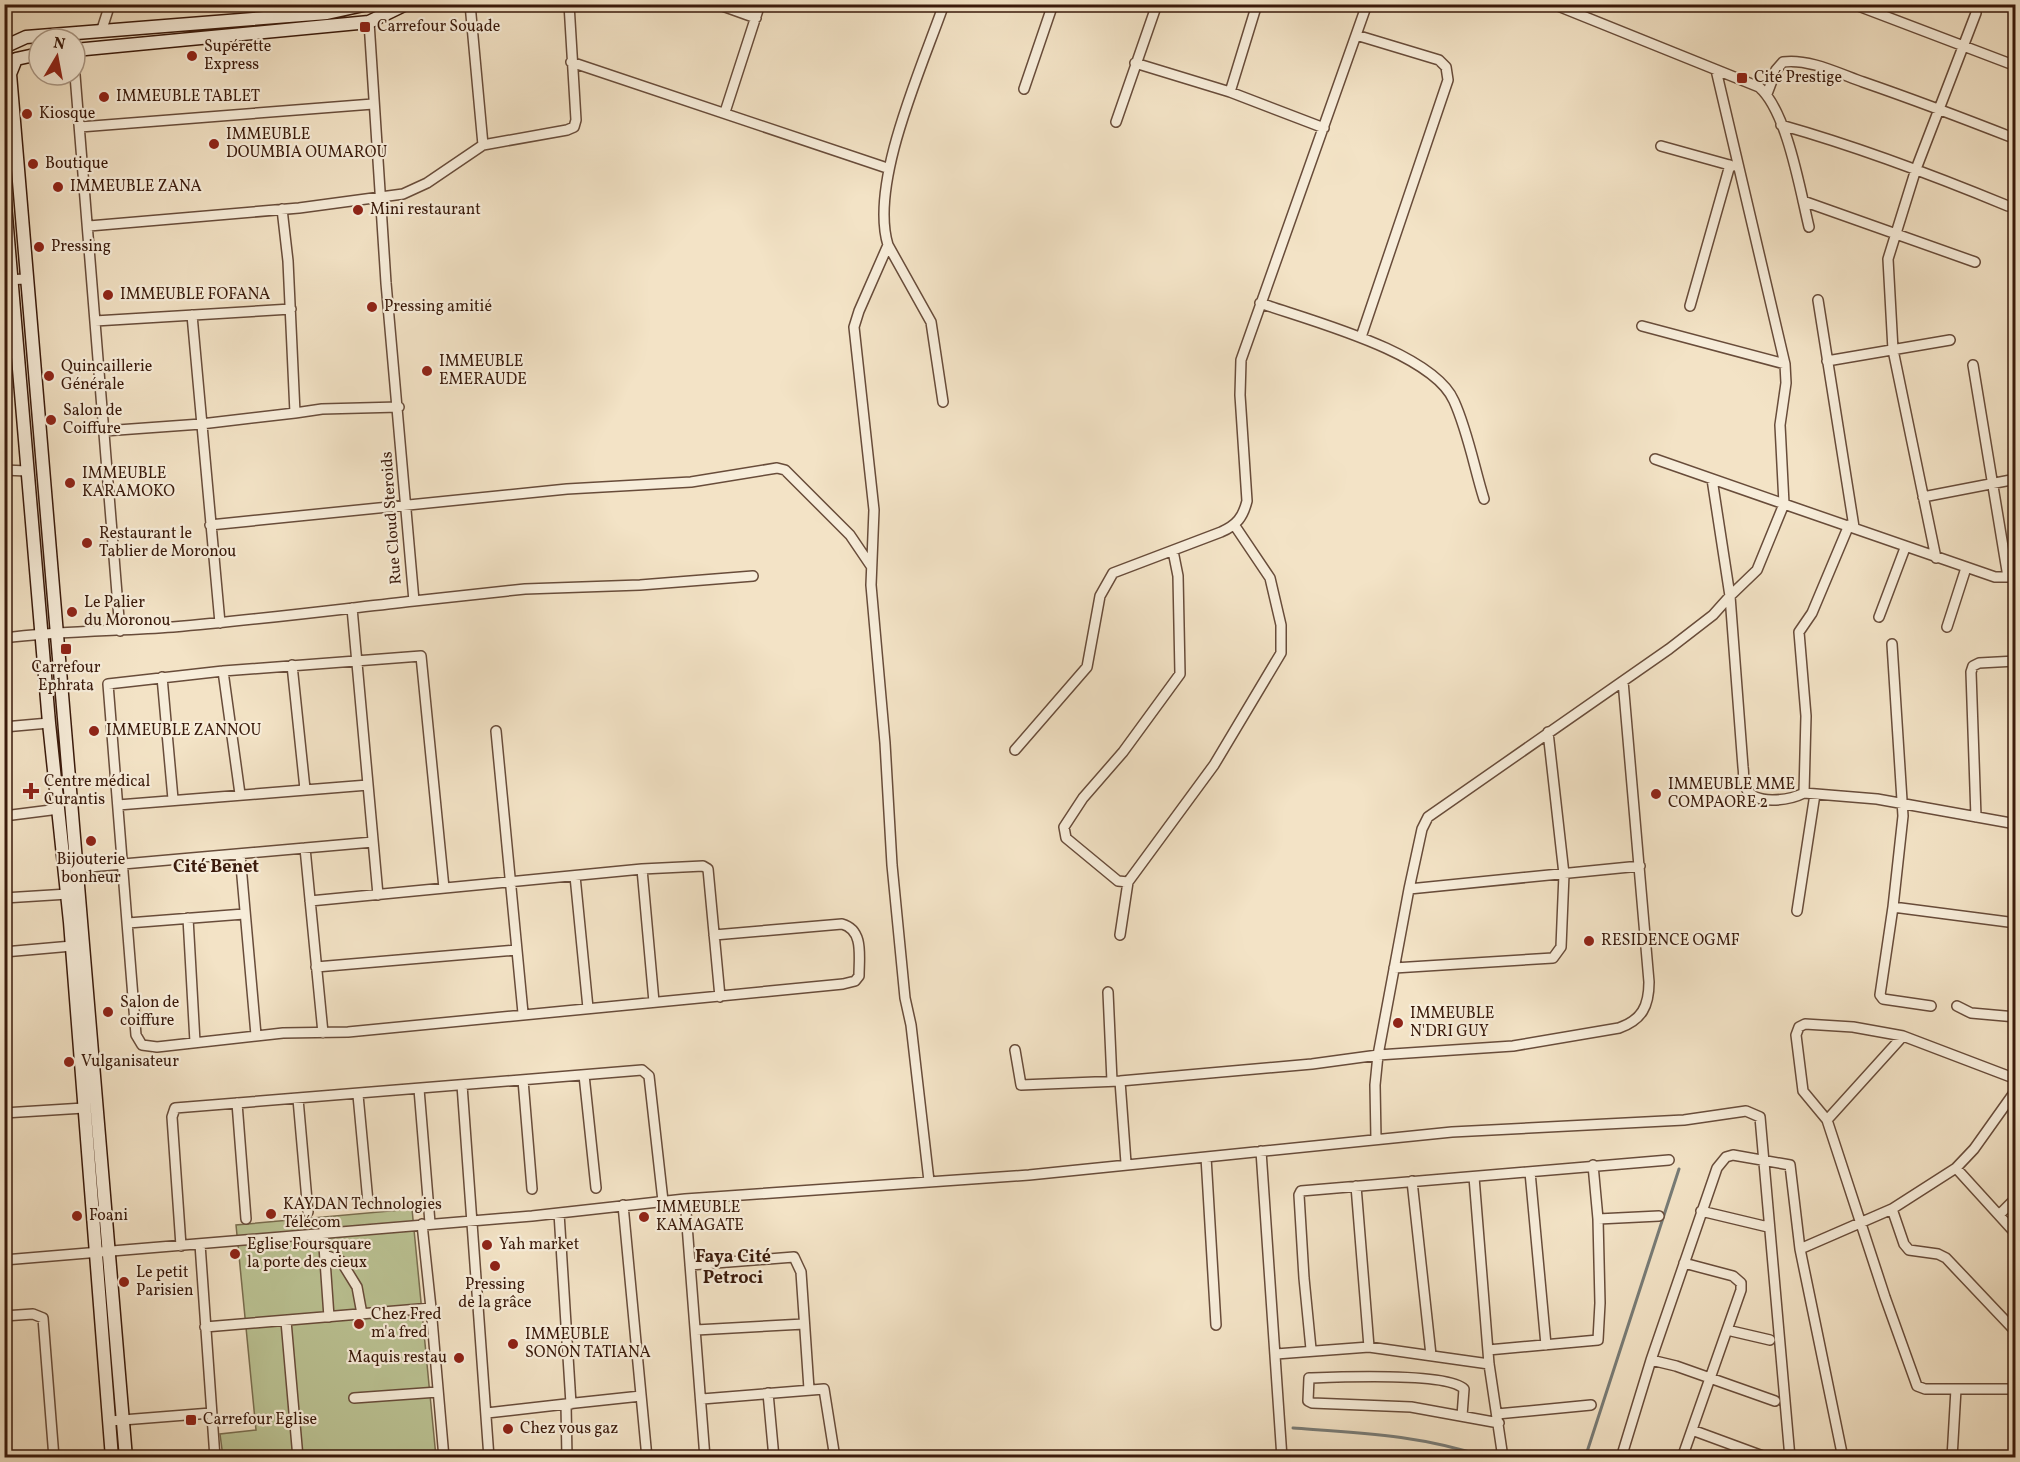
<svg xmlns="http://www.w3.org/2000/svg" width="2020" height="1462" font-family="Vollkorn,serif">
<rect width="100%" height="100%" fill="#f3e3c6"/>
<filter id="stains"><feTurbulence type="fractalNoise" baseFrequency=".00333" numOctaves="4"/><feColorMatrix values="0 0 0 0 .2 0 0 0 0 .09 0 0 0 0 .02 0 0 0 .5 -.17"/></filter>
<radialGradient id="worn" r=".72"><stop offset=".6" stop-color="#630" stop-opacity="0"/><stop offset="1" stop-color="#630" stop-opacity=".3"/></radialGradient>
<path fill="#bbc394" stroke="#7a6e50" stroke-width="1.5" d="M 412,1209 L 436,1457 L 223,1457 L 220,1434 L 256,1430 L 236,1225 Z"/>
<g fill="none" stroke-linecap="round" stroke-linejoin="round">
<path stroke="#777b76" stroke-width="3" d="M 1293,1428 C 1363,1433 1421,1435 1489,1458
M 1585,1458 L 1679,1169"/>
<defs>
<path id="street" d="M 470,4 L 483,145
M 717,4 L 756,18
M 1553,4 L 1759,87 C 1787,111 1800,190 1809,227
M 1853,4 L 2016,66
M 102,29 L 110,4
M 1356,35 L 1439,60 L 1446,67 L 1448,80 L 1361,337
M 571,62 L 887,168
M 1135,63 L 1230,92 L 1324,128
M 1716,70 L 1785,364 L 1786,383 L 1780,425 L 1784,504 L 1995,577 L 2008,577 L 2016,573
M 75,75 L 120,631
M 1024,89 L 1053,4
M 1230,92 L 1257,4
M 1767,94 L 1776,70 L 1783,62 C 1808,58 1840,74 1863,82 C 1915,100 1965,119 2016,139
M 725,112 L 760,4
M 1116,122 L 1157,4
M 1781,125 C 1859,147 1933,175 2008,206
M 80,127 L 373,104
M 1661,146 L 1733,166
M 1803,201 L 1975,262
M 282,209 L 288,261 L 295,413 L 322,409 L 399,407
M 89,226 L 299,208 L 403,194 L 427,183 L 483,145 L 567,130 L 574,127 L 576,120 L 569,4
M 888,245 L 859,311 L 854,327 L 874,510 L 871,585 L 885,743 L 892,865 L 905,998 L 911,1025 L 929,1181
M 4,280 L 26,279
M 1818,300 L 1854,527
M 1260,303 C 1308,320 1433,352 1454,401 C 1468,432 1474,467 1484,499
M 1690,306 L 1730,165
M 192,315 L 220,623
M 95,321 L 291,309
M 1642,326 L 1785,364
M 1827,361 L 1950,340
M 1973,365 L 2008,577
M 943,402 L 931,322 L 888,245 C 869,183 922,67 944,4
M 104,431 L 201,424 L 295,413
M 1655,459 L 1784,504 L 1757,570 L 1730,596 L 1743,767 C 1744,773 1743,781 1745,786 C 1753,807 1790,800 1804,793 L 1877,799 L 2016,824
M 4,470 L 27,471
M 1923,497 L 2016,479
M 210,525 L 567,489 L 691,482 L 777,468 L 785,470 L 850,535 L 871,566
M 1936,558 L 1893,350 L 1888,259 L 1916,169 L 1976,13
M 414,601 L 525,589 L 640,585 L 753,576
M 352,608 L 378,895
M 1879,617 L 1905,548
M 1947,627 L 1966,568
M 4,638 C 60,631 116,631 173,627 C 254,620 334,610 414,601 L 386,283 L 369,22
M 1892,644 L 1903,816 L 1893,907 L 2016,923
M 292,665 L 305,789
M 223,671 L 240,794
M 162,677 L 173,799
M 4,727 L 49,723
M 496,731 L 523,1013
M 1015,750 L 1087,667 L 1100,596 L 1113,573 L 1221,532 C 1237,525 1243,517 1247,501 L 1240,395 L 1241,360 L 1367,4
M 1804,793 L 1806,716 L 1799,632 L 1812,613 L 1849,525
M 118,805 L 368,785
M 4,816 L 59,809
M 1976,817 L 1971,672 L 1973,666 L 1979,663 L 2016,661
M 305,848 L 323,1033
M 240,854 L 256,1035
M 78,868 L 373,842
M 642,869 L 654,1002
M 575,876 L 588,1008
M 1128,882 L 1118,881 L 1066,838 L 1064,827 L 1083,798 L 1123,752 L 1180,674 L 1178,576 L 1173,551
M 444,888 L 421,656 L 223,671 L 108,684 L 136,1035 L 142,1045 L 157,1047 L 283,1033 L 348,1032 L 843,984 L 855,981 L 859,976 C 859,956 864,930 842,924 L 714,935
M 1409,889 L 1640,866
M 4,898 L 68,894
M 310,901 L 642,869 L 703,866 L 708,869 L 720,997
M 1893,907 L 1880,995 L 1883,999 L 1931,1006
M 1797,911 L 1815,794
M 188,918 L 195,1042
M 128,923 L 244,914
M 1120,935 L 1128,882 L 1214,765 L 1281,653 L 1281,625 L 1270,578 L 1235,526
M 4,952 L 72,946
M 316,967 L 516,950
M 1394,968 L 1553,958 L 1561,947 L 1564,874 L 1548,732
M 1108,992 L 1112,1081
M 1957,1006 L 1971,1013 L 2016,1017
M 1015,1050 L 1021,1085 L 1120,1081 L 1312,1064 L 1378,1055 L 1513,1046 L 1619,1028 C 1642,1020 1649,1006 1649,982 L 1623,681
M 584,1075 L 596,1188
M 2016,1079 L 1903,1036 L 1853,1027 L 1805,1024 L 1799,1027 L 1796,1035 L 1803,1091 L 1827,1120 L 1885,1297 L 1917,1386 L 1925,1389 L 2016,1389
M 523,1080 L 532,1189
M 1120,1081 L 1126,1163
M 462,1085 L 489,1458
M 419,1089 L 430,1223
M 358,1095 L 368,1202
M 298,1099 L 308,1212
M 237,1103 L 246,1219
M 4,1113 L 84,1108
M 1827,1120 L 1903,1036
M 1376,1139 L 1375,1085 L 1378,1055 L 1409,889 L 1422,829 L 1428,817 L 1669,649 L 1713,615 L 1730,596 L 1712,479
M 1261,1151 L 1282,1458
M 1956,1168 L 2016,1234
M 1530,1172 L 1546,1345
M 1474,1177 L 1489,1364 L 1503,1458
M 1412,1181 L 1431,1355
M 1356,1186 L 1369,1347
M 685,1199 L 705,1458
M 623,1205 L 647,1458
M 1892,1209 L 1904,1244 L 1909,1250 L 1938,1254 L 1946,1258 L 2016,1332
M 1701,1211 L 1768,1227
M 559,1213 L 571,1404
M 1999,1215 L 2016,1198
M 1598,1219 L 1659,1216
M 422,1224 L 431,1308
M 323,1232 L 329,1317
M 200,1244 L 215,1458
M 181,1246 L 172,1117 L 175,1108 L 642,1070 L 649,1076 L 663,1201
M 1800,1249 L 1892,1209 L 1956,1168 L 1974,1149 L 2016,1090
M 325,1255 L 341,1261 L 357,1287 L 362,1314
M 4,1260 L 532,1216 L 685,1199 L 1029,1175 L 1206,1157
M 690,1265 L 794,1257 L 801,1272 L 809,1389
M 4,1316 L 33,1314 L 43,1318 L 54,1458
M 286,1321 L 298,1458
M 1216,1325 L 1206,1157 L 1452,1132 L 1684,1120 L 1746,1111 L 1760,1117 L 1790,1458
M 205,1327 L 431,1308 L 444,1458
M 696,1330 L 804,1324
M 1727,1330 L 1770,1340
M 1311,1349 L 1304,1278 L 1299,1195 L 1301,1191 L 1669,1160
M 1488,1350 L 1598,1340 L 1600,1303 L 1598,1219 L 1593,1165
M 1276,1354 L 1369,1347 L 1489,1364
M 1651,1360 L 1676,1366 L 1775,1401
M 768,1393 L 774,1458
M 354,1398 L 438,1392
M 702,1399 L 824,1389 L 835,1458
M 566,1404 L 641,1396
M 487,1413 L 566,1404 L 567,1458
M 1497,1414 L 1591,1405
M 1462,1416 L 1464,1389 C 1448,1372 1335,1377 1309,1378 L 1308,1401 L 1312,1403 L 1411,1407 L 1499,1423
M 110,1421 L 211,1413
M 1692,1430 L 1768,1458
M 1621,1458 L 1651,1360 L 1717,1168 L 1726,1157 L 1733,1155 L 1790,1165 L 1800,1249 L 1843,1458
M 1682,1458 L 1741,1290 L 1741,1283 L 1733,1276 L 1684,1263
M 1952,1458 L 1956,1389"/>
<path id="secondary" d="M 4,47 L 26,37 L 327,13 L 368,4
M 75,50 L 369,22 L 406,4
M 39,54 L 16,59 L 10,74 L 126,1458
M 4,192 L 49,723 L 70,922 L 112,1458"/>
</defs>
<use href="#street" stroke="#684c3a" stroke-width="12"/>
<use href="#secondary" stroke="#3a1a0b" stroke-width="15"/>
<use href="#street" stroke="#f7edda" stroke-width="9"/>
<use href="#secondary" stroke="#f7edda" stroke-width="12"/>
</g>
<g fill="#8f2418" stroke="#f7edda" stroke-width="2">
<rect x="359" y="21" width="12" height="12" rx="3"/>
<circle cx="192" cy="56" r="6"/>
<rect x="1736" y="72" width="12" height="12" rx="3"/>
<circle cx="104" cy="97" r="6"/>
<circle cx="27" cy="114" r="6"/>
<circle cx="214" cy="144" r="6"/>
<circle cx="33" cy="164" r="6"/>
<circle cx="58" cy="187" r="6"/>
<circle cx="358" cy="210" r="6"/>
<circle cx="39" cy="247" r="6"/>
<circle cx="108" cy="295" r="6"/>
<circle cx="372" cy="307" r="6"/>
<circle cx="427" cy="371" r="6"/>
<circle cx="49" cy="376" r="6"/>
<circle cx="51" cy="420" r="6"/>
<circle cx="70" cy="483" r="6"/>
<circle cx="87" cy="543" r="6"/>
<circle cx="72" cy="612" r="6"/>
<rect x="60" y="643" width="12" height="12" rx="3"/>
<circle cx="94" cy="731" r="6"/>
<path d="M28 782h6v6h6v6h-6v6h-6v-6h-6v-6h6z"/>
<circle cx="1656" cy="794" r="6"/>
<circle cx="91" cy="841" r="6"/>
<circle cx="1589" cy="941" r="6"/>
<circle cx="108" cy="1012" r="6"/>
<circle cx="1398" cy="1023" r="6"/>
<circle cx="69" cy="1062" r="6"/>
<circle cx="271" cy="1214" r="6"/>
<circle cx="77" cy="1216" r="6"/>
<circle cx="644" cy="1217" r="6"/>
<circle cx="487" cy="1245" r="6"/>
<circle cx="235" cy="1254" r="6"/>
<circle cx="495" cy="1266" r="6"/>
<circle cx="124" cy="1282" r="6"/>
<circle cx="359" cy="1324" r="6"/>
<circle cx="513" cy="1344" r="6"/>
<circle cx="459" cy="1358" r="6"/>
<rect x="185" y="1414" width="12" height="12" rx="3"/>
<circle cx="508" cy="1429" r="6"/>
</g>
<g text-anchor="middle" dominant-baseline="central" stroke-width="4.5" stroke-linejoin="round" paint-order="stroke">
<g font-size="16" fill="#3a1a0b" stroke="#f7edda" text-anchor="start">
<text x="377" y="27">Carrefour Souade</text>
<text x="204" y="47">Supérette<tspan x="204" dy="18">Express</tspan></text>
<text x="1754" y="78">Cité Prestige</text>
<text x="116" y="97">IMMEUBLE TABLET</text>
<text x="39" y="114">Kiosque</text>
<text x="226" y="135">IMMEUBLE<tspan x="226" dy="18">DOUMBIA OUMAROU</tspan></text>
<text x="45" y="164">Boutique</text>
<text x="70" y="187">IMMEUBLE ZANA</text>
<text x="370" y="210">Mini restaurant</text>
<text x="51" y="247">Pressing</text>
<text x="120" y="295">IMMEUBLE FOFANA</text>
<text x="384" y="307">Pressing amitié</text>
<text x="439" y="362">IMMEUBLE<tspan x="439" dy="18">EMERAUDE</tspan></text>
<text x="61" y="367">Quincaillerie<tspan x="61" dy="18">Générale</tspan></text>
<text x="63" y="411">Salon de<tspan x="63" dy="18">Coiffure</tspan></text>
<text x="82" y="474">IMMEUBLE<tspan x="82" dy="18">KARAMOKO</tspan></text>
<text x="99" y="534">Restaurant le<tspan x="99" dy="18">Tablier de Moronou</tspan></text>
<text x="84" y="603">Le Palier<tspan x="84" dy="18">du Moronou</tspan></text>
<text x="66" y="668" text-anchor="middle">Carrefour<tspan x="66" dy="18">Ephrata</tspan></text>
<text x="106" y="731">IMMEUBLE ZANNOU</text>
<text x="44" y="782">Centre médical<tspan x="44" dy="18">Curantis</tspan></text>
<text x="1668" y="785">IMMEUBLE MME<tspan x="1668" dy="18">COMPAORE 2</tspan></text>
<text x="91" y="860" text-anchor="middle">Bijouterie<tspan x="91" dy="18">bonheur</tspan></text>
<text x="1601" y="941">RESIDENCE OGMF</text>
<text x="120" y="1003">Salon de<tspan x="120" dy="18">coiffure</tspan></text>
<text x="1410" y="1014">IMMEUBLE<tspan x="1410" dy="18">N'DRI GUY</tspan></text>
<text x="81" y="1062">Vulganisateur</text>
<text x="283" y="1205">KAYDAN Technologies<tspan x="283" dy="18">Télécom</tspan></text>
<text x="656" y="1208">IMMEUBLE<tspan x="656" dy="18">KAMAGATE</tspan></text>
<text x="89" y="1216">Foani</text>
<text x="247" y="1245">Eglise Foursquare<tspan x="247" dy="18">la porte des cieux</tspan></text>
<text x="499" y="1245">Yah market</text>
<text x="136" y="1273">Le petit<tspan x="136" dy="18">Parisien</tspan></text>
<text x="495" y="1285" text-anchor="middle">Pressing<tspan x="495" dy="18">de la grâce</tspan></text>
<text x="371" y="1315">Chez Fred<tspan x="371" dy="18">m'a fred</tspan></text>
<text x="525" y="1335">IMMEUBLE<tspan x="525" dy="18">SONON TATIANA</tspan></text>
<text x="447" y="1358" text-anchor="end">Maquis restau</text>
<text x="203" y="1420">Carrefour Eglise</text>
<text x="520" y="1429">Chez vous gaz</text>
</g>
<g font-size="16" fill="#3a1a0b" stroke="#f7edda">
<text transform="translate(392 518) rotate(-94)">Rue Cloud Steroids</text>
</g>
<g font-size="18" font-weight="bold" fill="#3a1a0b" stroke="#f7edda">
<text x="216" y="867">Cité Benet</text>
<text x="733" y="1257">Faya Cité<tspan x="733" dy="21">Petroci</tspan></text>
</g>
</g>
<rect width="2020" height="1462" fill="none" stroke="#f3e3c6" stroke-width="24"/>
<rect x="6" y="6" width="2008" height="1450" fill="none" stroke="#3a1a0b" stroke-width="3"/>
<rect x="12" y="12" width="1996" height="1438" fill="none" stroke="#3a1a0b" stroke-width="1.5"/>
<g transform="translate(57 57) rotate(10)"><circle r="28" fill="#f7edda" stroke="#ab9987" stroke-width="1.5"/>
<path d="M0-4.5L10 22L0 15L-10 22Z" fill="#8f2418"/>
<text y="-9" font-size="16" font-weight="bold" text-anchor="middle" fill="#3a1a0b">N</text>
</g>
<rect width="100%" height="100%" filter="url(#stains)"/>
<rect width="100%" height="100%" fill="url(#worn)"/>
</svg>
